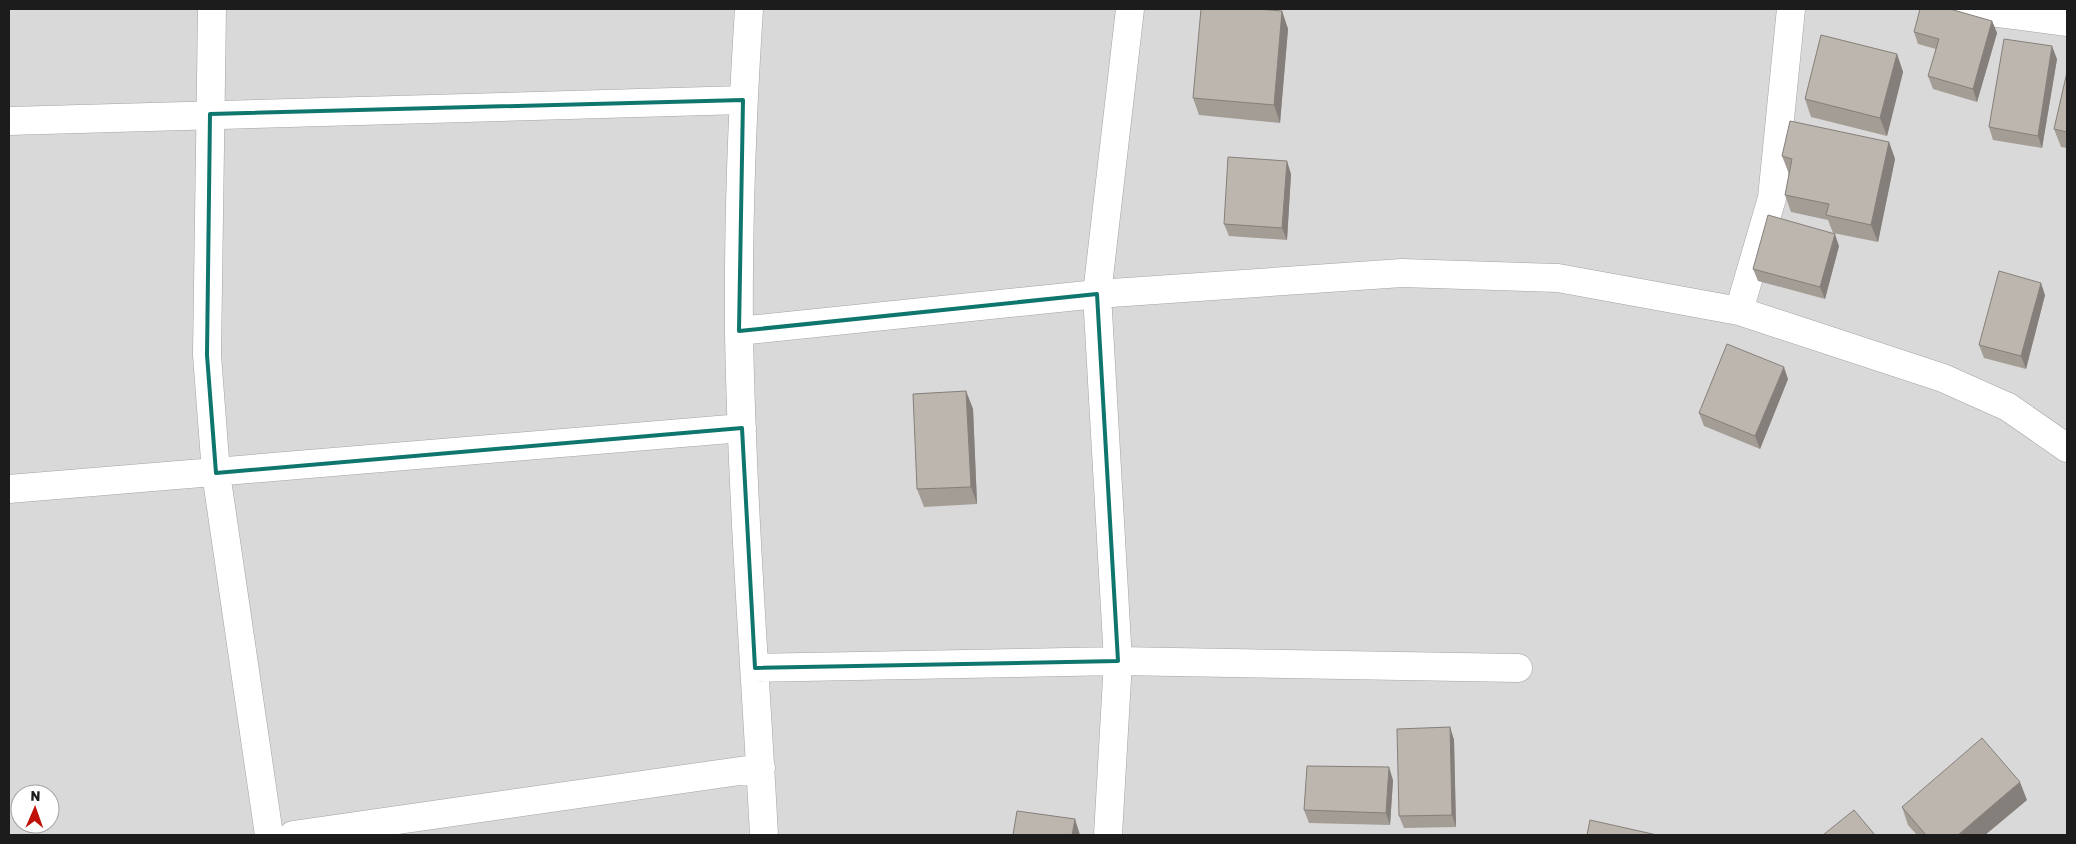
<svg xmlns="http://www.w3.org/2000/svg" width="2076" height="844" font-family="Rubik,sans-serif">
<rect width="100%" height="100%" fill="#edeae2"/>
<path fill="#dad9d9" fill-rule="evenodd" d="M 9,9 L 2067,9 L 2067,835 L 9,835 ZM 20,794 L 50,794 L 50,824 L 20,824 Z"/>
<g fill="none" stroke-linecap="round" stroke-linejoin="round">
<defs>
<path id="minor" d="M 212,9 L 207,355 L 216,473 L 269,835
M 749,9 C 742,116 738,225 739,333 C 742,500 755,668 764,835
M 1967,9 L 2067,22
M 9,121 L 743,100
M 1739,311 L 1772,198 L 1791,9
M 739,331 L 1097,294 L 1402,273 L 1558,278 L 1739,311 L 1943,378 L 2008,407 L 2067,448
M 9,489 L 742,428
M 755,668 L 1118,661 L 1518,668
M 293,835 L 761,768
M 1108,835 L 1118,661 L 1097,294 L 1130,9"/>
</defs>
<use href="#minor" stroke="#a3a3a3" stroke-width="29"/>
<use href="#minor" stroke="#fff" stroke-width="28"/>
</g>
<path fill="#a39d96" d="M 1282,11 L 1288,29 L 1280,123 L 1199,115 L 1193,98 Z
M 1992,21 L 1997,33 L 1977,102 L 1933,89 L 1928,76 L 1936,49 L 1918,44 L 1914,32 Z
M 1897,54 L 1903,72 L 1887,136 L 1811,117 L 1805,99 Z
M 2057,59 L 2042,148 L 1993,140 L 1989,127 Z
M 2067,72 L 2067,148 L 2061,147 L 2054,129 Z
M 1889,142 L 1895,159 L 1878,242 L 1833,233 L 1828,220 L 1791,212 L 1785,195 L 1789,174 L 1782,156 Z
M 1291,174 L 1287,240 L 1229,236 L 1224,224 Z
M 1839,246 L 1825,299 L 1758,281 L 1753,269 Z
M 2045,295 L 2026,369 L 1984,358 L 1979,345 Z
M 1788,379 L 1760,449 L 1704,426 L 1699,413 Z
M 966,391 L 973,409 L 977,504 L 924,507 L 917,489 Z
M 1450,727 L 1454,740 L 1456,827 L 1404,828 L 1399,816 Z
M 1393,780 L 1390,825 L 1309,823 L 1304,810 Z
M 2027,800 L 1985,835 L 1917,835 L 1908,825 L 1902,807 Z"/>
<path fill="#847f7a" d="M 1282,11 L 1288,29 L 1280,123 L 1274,105 Z
M 1992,21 L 1997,33 L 1977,102 L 1973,89 Z
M 2052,46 L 2057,59 L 2042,148 L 2038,136 Z
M 1897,54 L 1903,72 L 1887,136 L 1880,118 Z
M 1889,142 L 1895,159 L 1878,242 L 1871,225 Z
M 1287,161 L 1291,174 L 1287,240 L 1282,228 Z
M 1835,234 L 1839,246 L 1825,299 L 1820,287 Z
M 2041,283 L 2045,295 L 2026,369 L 2021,356 Z
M 1784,367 L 1788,379 L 1760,449 L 1755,436 Z
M 966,391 L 973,409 L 977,504 L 971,487 Z
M 1450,727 L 1454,740 L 1456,827 L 1452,815 Z
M 1389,767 L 1393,780 L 1390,825 L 1386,813 Z
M 2020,782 L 2027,800 L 1985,835 L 1958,835 Z
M 1075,819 L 1080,835 L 1072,835 Z"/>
<path fill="#bdb6af" stroke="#847f7a" d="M 1201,9 L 1257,9 L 1282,11 L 1274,105 L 1193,98 Z
M 1920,9 L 1950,9 L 1992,21 L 1973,89 L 1928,76 L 1939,39 L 1914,32 Z
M 1821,35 L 1897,54 L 1880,118 L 1805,99 Z
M 2004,39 L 2052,46 L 2038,136 L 1989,127 Z
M 2067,72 L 2067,132 L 2054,129 Z
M 1790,121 L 1889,142 L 1871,225 L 1826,215 L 1829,204 L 1785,195 L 1792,159 L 1782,156 Z
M 1228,157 L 1287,161 L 1282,228 L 1224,224 Z
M 1768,215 L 1835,234 L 1820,287 L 1753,269 Z
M 1999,271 L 2041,283 L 2021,356 L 1979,345 Z
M 1727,344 L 1784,367 L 1755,436 L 1699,413 Z
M 966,391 L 971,487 L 917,489 L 913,394 Z
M 1450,727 L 1452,815 L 1399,816 L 1397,729 Z
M 1982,738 L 2020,782 L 1958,835 L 1926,835 L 1902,807 Z
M 1307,766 L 1389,767 L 1386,813 L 1304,810 Z
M 1854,810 L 1875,835 L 1823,835 Z
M 1017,811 L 1075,819 L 1072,835 L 1013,835 Z
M 1590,820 L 1657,835 L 1587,835 Z"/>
<path fill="none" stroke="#0f766e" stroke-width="4" stroke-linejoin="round" d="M 743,100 L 739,331 L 1097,294 L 1118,661 L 755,668 L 742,428 L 216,473 L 207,355 L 210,114 Z"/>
<rect width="2076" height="844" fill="none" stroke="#1c1c1c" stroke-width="20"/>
<g transform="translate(35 809) rotate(2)"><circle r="24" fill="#ffffff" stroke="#a4a4a4"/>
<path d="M0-4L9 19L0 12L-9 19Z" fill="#c01109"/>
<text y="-8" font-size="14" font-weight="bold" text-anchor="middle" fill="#1c1c1c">N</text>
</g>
</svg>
